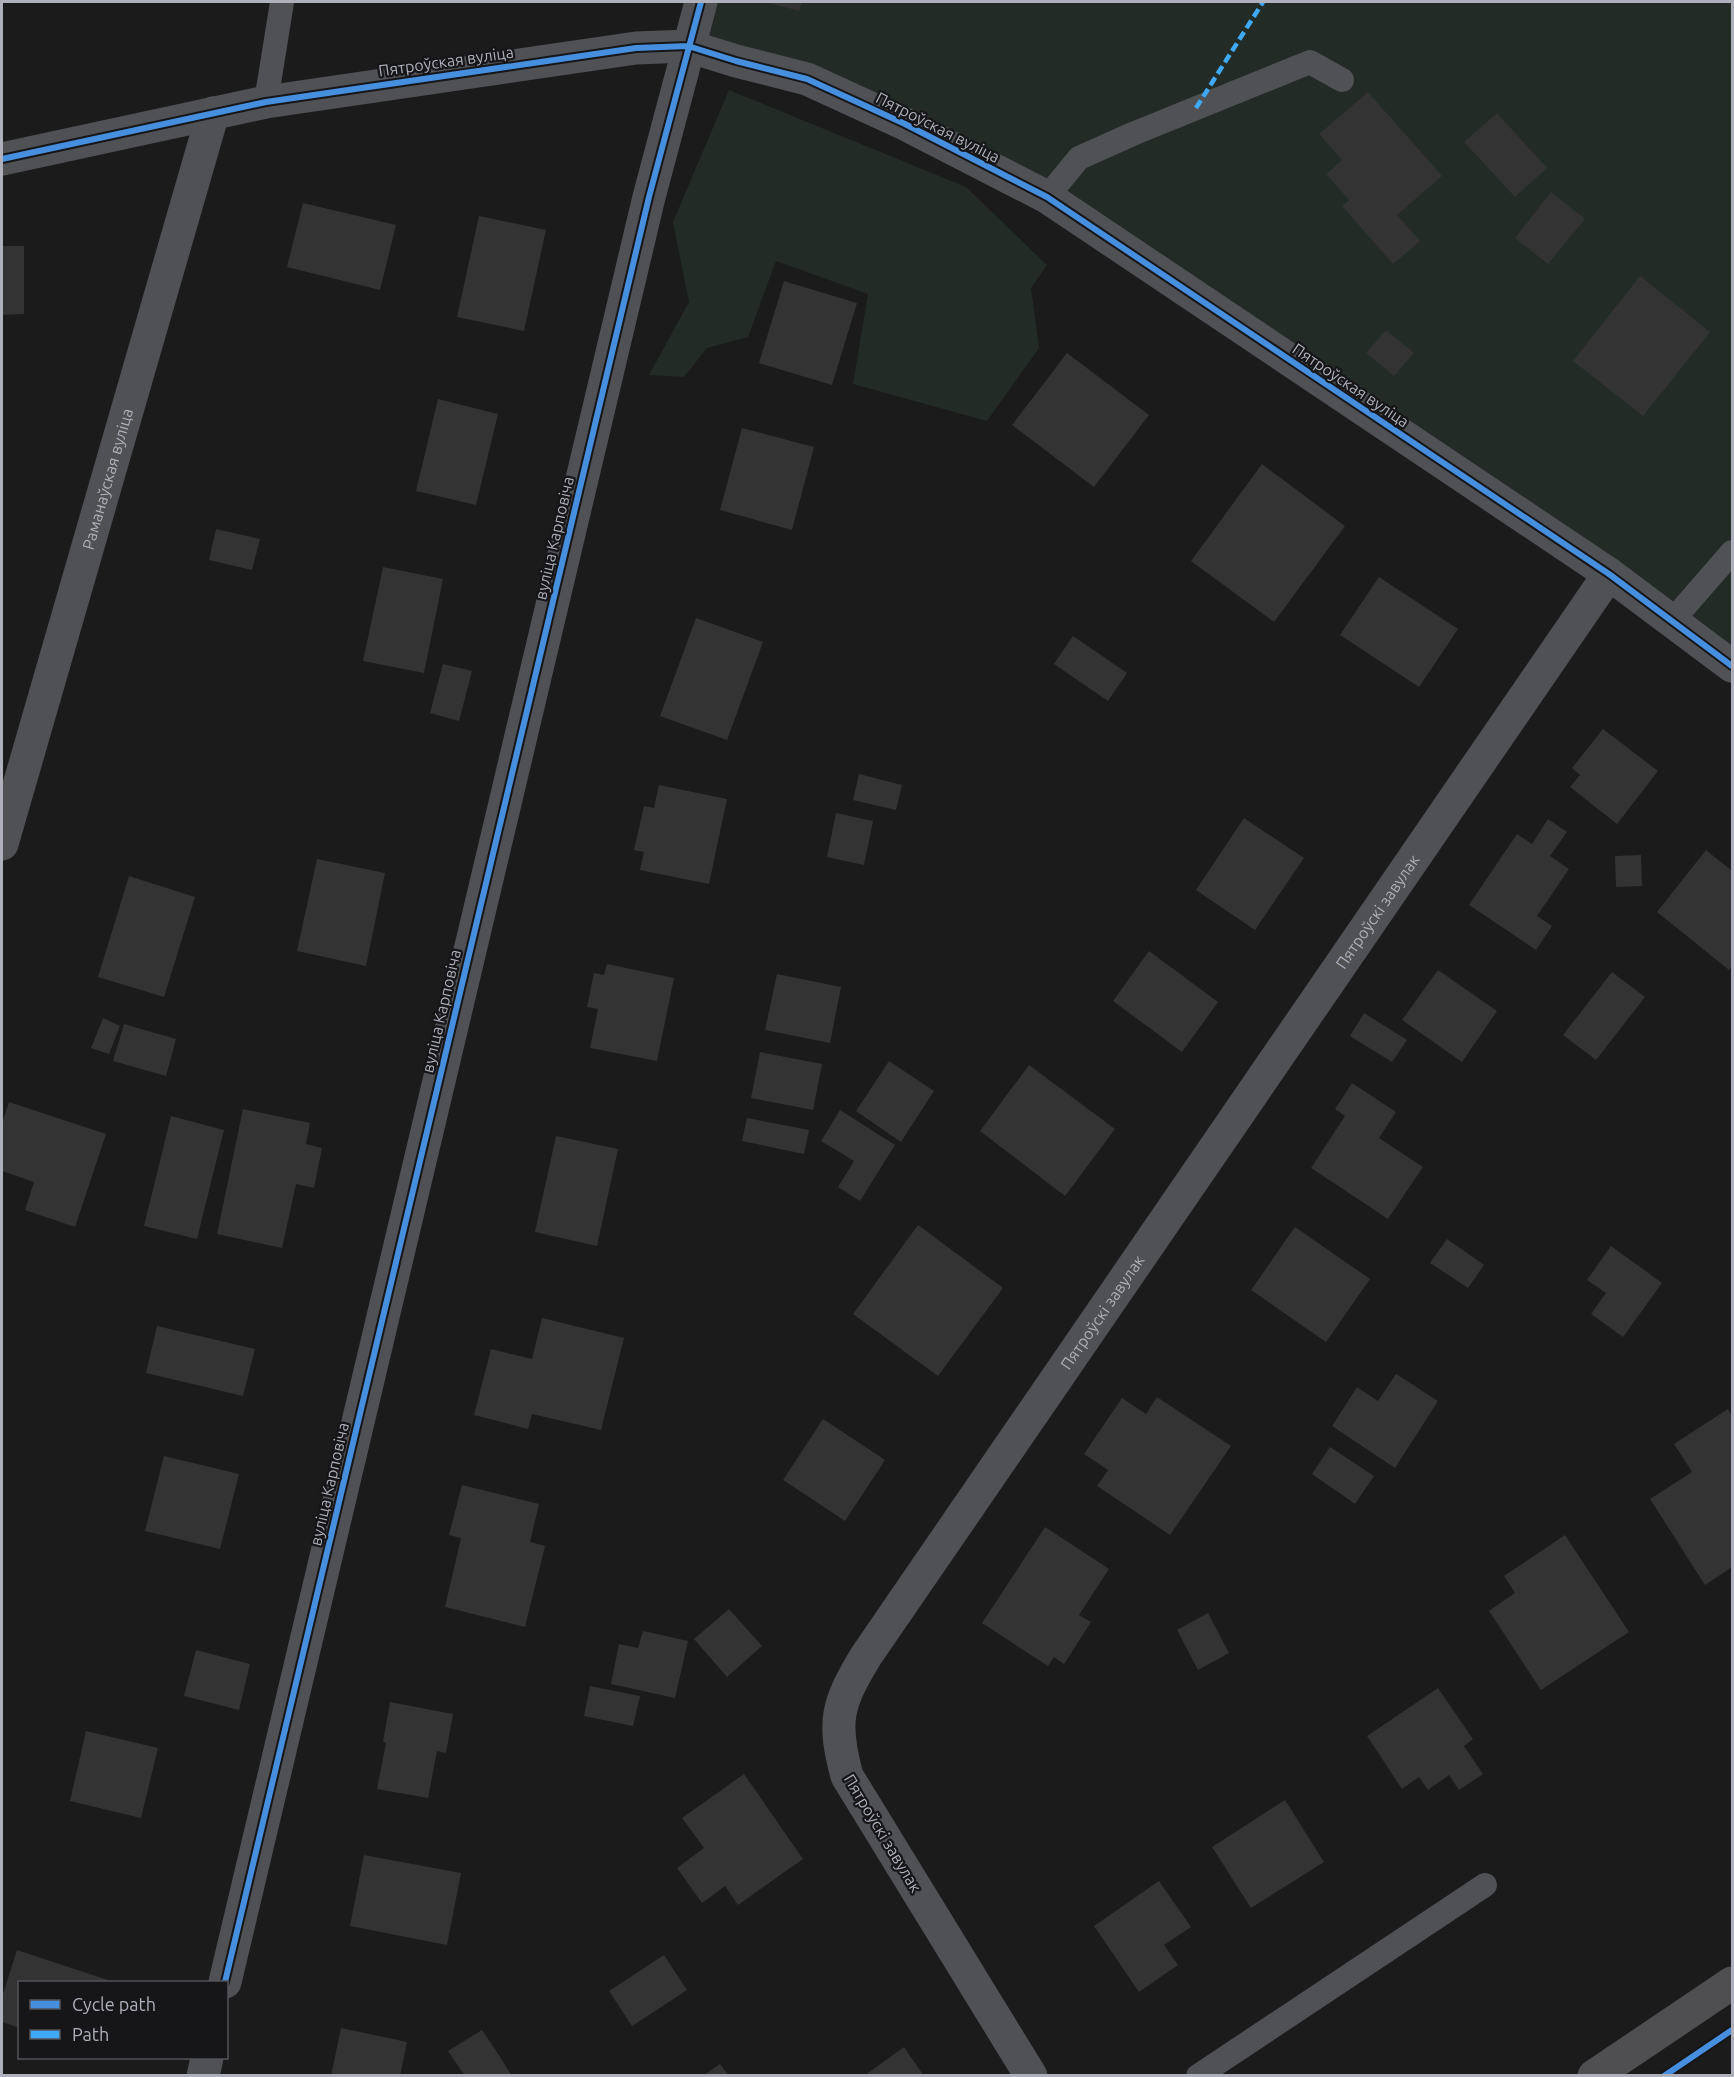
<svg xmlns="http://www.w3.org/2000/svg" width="1734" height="2077" font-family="Ubuntu,sans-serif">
<rect width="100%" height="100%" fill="#1b1b1c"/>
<path fill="#232b26" d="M 701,2 L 1732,2 L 1732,666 L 1047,197 L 688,47 Z
M 729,90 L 966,187 L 1047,265 L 1031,288 L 1039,348 L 987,421 L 853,384 L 868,294 L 776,261 L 748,337 L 707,348 L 684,377 L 649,375 L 689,302 L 673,222 Z"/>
<path fill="#333334" d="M 766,2 L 802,2 L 799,11 Z
M 1368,92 L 1442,176 L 1397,215 L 1420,241 L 1393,264 L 1342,206 L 1349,200 L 1326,174 L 1342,160 L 1319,134 Z
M 1497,113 L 1547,168 L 1515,197 L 1464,142 Z
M 1551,192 L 1585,219 L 1548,264 L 1515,238 Z
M 303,203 L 396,225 L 380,290 L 287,267 Z
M 479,216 L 546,230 L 524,331 L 457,317 Z
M 2,246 L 24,246 L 24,314 L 2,315 Z
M 1640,276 L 1710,332 L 1643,416 L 1573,361 Z
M 784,281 L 857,303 L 832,385 L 759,363 Z
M 1386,330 L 1414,353 L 1394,376 L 1366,353 Z
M 1067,353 L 1149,415 L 1094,487 L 1012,425 Z
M 438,399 L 498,414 L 476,505 L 416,491 Z
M 742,428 L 814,447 L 792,530 L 720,510 Z
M 1262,464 L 1345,526 L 1274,622 L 1191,561 Z
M 216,529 L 260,539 L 252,570 L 209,560 Z
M 383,567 L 443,579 L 424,673 L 363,661 Z
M 1379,577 L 1458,629 L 1419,687 L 1340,635 Z
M 696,618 L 763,642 L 727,740 L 660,716 Z
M 1073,636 L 1127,673 L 1108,701 L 1054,664 Z
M 443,664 L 472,671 L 459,721 L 430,713 Z
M 1603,729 L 1658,771 L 1617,824 L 1570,787 L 1580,775 L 1572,768 Z
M 859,774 L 902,785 L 896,810 L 853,800 Z
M 659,785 L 727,799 L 709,884 L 640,870 L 644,852 L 634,850 L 644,806 L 654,808 Z
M 836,813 L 873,821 L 864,865 L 827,857 Z
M 1244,818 L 1304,858 L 1255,930 L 1196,890 Z
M 1548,819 L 1567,832 L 1550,856 L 1569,869 L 1537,916 L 1552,926 L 1536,950 L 1469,905 L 1517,834 L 1532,844 Z
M 1706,850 L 1732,871 L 1732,966 L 1729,970 L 1657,912 Z
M 1641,855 L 1642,886 L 1616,887 L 1615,856 Z
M 317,859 L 385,873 L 366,966 L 297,951 Z
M 129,876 L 195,897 L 164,997 L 98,977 Z
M 1149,951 L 1218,1002 L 1182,1052 L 1113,1001 Z
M 607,964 L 674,978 L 657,1061 L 590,1048 L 598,1009 L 587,1007 L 594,973 L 604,975 Z
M 1438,970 L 1497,1011 L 1462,1062 L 1402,1020 Z
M 1612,972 L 1645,997 L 1596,1060 L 1563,1035 Z
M 777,974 L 841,987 L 830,1043 L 765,1030 Z
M 1364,1013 L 1407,1040 L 1392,1062 L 1350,1036 Z
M 103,1018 L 120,1026 L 109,1054 L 91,1048 Z
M 124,1024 L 176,1039 L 166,1076 L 113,1061 Z
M 760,1052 L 822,1064 L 813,1110 L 751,1098 Z
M 889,1061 L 934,1091 L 901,1142 L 856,1111 Z
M 1029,1065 L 1115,1129 L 1065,1196 L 980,1131 Z
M 1352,1083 L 1396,1112 L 1379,1138 L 1423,1167 L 1388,1219 L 1311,1168 L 1345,1116 L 1335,1109 Z
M 9,1102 L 106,1134 L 75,1227 L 25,1210 L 34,1182 L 2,1171 L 2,1124 Z
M 243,1109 L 310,1123 L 306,1144 L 322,1148 L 314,1188 L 296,1184 L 282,1248 L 217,1234 Z
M 840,1110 L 895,1145 L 860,1201 L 838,1187 L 854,1161 L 821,1141 Z
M 171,1116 L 224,1130 L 197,1239 L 144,1226 Z
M 747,1118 L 809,1130 L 804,1154 L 742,1141 Z
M 556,1136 L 618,1149 L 597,1246 L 535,1232 Z
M 918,1225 L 1003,1288 L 938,1376 L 853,1314 Z
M 1295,1227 L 1370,1279 L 1326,1342 L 1251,1290 Z
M 1447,1239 L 1484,1265 L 1468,1288 L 1430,1263 Z
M 1611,1246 L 1662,1283 L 1623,1337 L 1591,1314 L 1606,1293 L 1587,1280 Z
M 542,1318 L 624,1338 L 601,1430 L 532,1414 L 528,1429 L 474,1415 L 491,1349 L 532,1359 Z
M 157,1326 L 255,1349 L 243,1396 L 146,1373 Z
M 1396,1374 L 1438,1401 L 1395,1468 L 1332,1426 L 1357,1387 L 1378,1401 Z
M 1157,1397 L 1231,1446 L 1170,1535 L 1097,1486 L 1108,1470 L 1084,1454 L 1122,1398 L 1146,1414 Z
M 1728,1409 L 1732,1416 L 1732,1567 L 1705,1585 L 1650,1499 L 1692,1472 L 1674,1444 Z
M 823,1419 L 885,1460 L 845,1521 L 783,1480 Z
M 1330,1447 L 1374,1476 L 1355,1504 L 1312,1474 Z
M 164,1456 L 239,1474 L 220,1549 L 145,1531 Z
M 462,1485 L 539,1504 L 530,1542 L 545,1546 L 525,1627 L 445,1607 L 461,1538 L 449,1535 Z
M 1045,1527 L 1109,1569 L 1079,1615 L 1091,1622 L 1064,1664 L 1054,1657 L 1048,1666 L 982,1623 Z
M 1565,1535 L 1629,1632 L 1541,1690 L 1489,1611 L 1515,1593 L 1504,1576 Z
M 729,1609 L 762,1646 L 727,1677 L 694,1639 Z
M 1208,1613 L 1229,1653 L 1198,1670 L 1177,1630 Z
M 643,1631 L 688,1641 L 675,1698 L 611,1684 L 619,1644 L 638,1648 Z
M 196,1650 L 250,1664 L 239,1710 L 184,1696 Z
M 590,1686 L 640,1696 L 633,1726 L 584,1716 Z
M 1438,1688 L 1473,1739 L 1464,1746 L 1483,1774 L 1459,1790 L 1449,1775 L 1428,1790 L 1419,1777 L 1402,1789 L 1367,1736 Z
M 390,1702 L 453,1714 L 446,1753 L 437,1751 L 428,1798 L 377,1789 L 386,1743 L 383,1742 Z
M 86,1731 L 158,1748 L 141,1818 L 70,1801 Z
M 744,1774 L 803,1859 L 738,1905 L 725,1886 L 702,1903 L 677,1868 L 704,1848 L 682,1818 Z
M 1285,1800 L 1324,1862 L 1251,1908 L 1212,1847 Z
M 364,1855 L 461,1873 L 447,1945 L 350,1926 Z
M 1159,1881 L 1191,1927 L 1164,1945 L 1178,1965 L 1139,1992 L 1094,1926 Z
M 17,1950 L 114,1982 L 20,1982 L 20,2028 L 2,2022 L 2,1997 Z
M 664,1955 L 687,1990 L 632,2026 L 609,1991 Z
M 341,2028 L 407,2042 L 400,2076 L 331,2076 Z
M 482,2030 L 495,2049 L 512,2076 L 465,2076 L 448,2051 Z
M 904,2047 L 924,2076 L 864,2076 Z
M 720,2064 L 729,2076 L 703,2076 Z"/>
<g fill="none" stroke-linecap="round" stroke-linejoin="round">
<path stroke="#505154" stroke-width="24" d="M 266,102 L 282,2
M 1047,197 L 1079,158 L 1135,133 L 1310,62 L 1342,80
M 1672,621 L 1732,552
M 1198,2076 L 1485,1885"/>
<g stroke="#505154" stroke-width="33">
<path d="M 2,159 L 266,102 L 636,48 L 688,46 L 736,61 L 807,79 L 905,124 L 1047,197 L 1609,574 L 1732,666"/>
<path id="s1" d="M 2,844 L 213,113"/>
<path d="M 225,1982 L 649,197 L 701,2"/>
<path d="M 203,2076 L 207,2058"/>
<path id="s2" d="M 1031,2076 L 847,1776 C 832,1721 837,1704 866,1656 L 1609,574"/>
</g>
<path stroke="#4f4f52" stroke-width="33" d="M 1594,2076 L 1732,1983"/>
<path stroke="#3fa9f5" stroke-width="4.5" stroke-dasharray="9 4.5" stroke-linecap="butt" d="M 1196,108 L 1263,2"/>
<defs>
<path id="cycleway" d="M 2,159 L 266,102 L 636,48 L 688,46 L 736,61 L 807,79 L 905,124 L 1047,197 L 1609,574 L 1732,666
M 225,1982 L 649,197 L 701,2
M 1664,2076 L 1732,2030"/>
</defs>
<use href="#cycleway" stroke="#161518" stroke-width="10"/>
<use href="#cycleway" stroke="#468fdf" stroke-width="6"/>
</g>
<g text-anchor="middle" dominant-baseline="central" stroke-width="4.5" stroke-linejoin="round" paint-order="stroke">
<g font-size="16" fill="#aeb0bb" stroke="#161518">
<text transform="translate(446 61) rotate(-8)">Пятроўская вуліца</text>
<text transform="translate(938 127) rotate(27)">Пятроўская вуліца</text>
<text transform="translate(1351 385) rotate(34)">Пятроўская вуліца</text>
<text stroke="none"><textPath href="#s1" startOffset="380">Раманаўская вуліца</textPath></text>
<text transform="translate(554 538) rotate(-77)">вуліца Карповіча</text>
<text stroke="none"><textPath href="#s2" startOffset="1382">Пятроўскі завулак</textPath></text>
<text transform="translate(441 1011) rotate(-77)">вуліца Карповіча</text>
<text stroke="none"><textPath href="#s2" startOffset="896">Пятроўскі завулак</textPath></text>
<text transform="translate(329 1484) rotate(-77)">вуліца Карповіча</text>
<text transform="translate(883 1833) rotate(59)">Пятроўскі завулак</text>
</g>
</g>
<rect width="1734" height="2077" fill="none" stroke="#aeb0bb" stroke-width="6"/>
<rect x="18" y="1981" width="210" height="78" fill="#161518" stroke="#535359" stroke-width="1.5"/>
<rect x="30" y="2000" width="30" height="9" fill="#468fdf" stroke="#535359" stroke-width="1.5"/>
<text x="72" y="2011" font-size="18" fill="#aeb0bb">Cycle path</text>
<rect x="30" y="2030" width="30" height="9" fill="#3fa9f5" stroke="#535359" stroke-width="1.5"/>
<text x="72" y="2041" font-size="18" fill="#aeb0bb">Path</text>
</svg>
